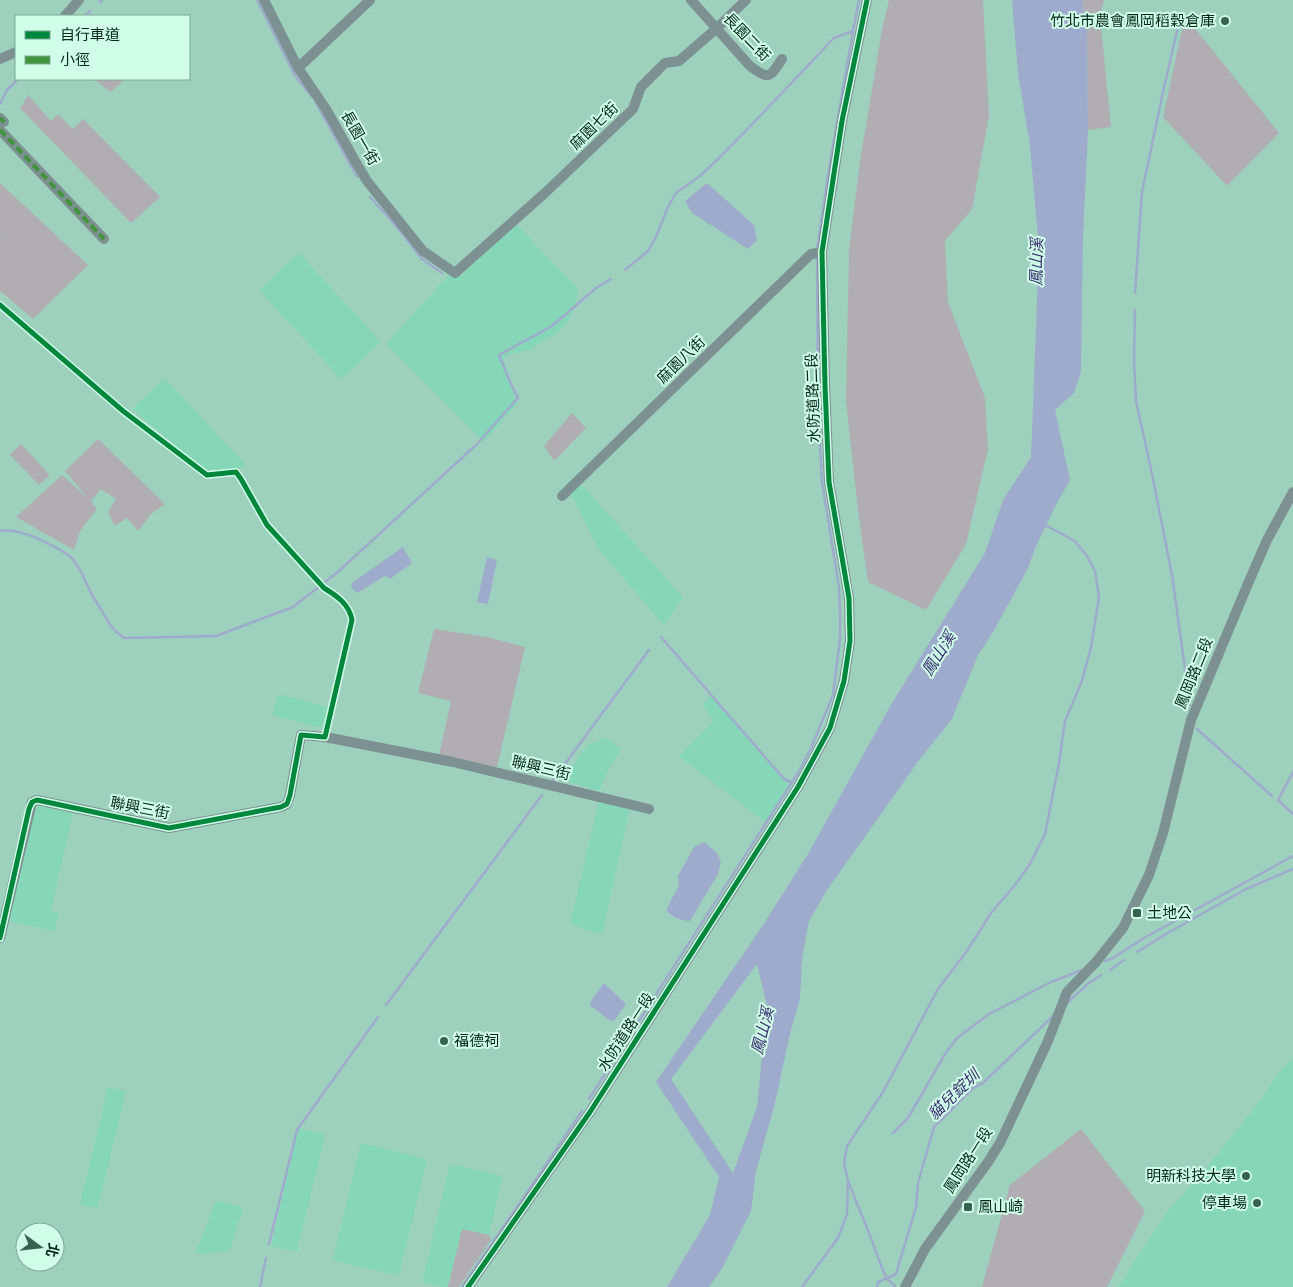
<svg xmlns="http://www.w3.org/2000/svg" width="1293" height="1287" font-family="'Nunito Sans','Noto Sans TC',sans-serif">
<rect width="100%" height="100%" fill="#9ed1bd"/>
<path fill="#85d7b8" d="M 515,223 L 578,289 L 576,302 L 569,320 L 558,333 L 531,349 L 503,357 L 517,404 L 483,442 L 386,344 L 447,277 L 462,275 Z
M 299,253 L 381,342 L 341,379 L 259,290 Z
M 165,378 L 187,402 L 247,466 L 224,471 L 207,472 L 132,409 Z
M 581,484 L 683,597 L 664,625 L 600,551 L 570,493 Z
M 278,694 L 328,707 L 322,728 L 272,715 Z
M 711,696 L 789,786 L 765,822 L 679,756 L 714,721 L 703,705 Z
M 606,738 L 621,748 L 609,769 L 599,791 L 562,780 L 588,745 Z
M 599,801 L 630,807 L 602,934 L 570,924 Z
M 35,804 L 73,813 L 51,911 L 59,913 L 54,931 L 8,921 Z
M 1293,1058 L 1293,1287 L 1118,1287 L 1167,1212 L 1207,1167 L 1264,1096 L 1277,1075 Z
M 108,1087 L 126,1091 L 98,1208 L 80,1204 Z
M 298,1128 L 325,1135 L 297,1252 L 271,1246 Z
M 361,1143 L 427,1159 L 399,1276 L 333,1260 Z
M 450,1164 L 502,1176 L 489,1235 L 462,1229 L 448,1287 L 444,1287 L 422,1282 Z
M 216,1201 L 243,1207 L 230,1251 L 195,1254 Z"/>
<path fill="#b0aeb2" d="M 889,0 L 983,0 L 989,116 L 972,209 L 945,241 L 948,302 L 985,398 L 988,449 L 966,544 L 926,610 L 868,582 L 858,511 L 846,401 L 849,250 L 860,161 L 882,30 Z
M 1082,0 L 1104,0 L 1100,16 L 1111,127 L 1088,130 L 1087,33 Z
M 1185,16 L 1279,133 L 1227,186 L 1163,117 Z
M 94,79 L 125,79 L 111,92 Z
M 28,95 L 51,121 L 58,114 L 73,129 L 83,119 L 160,197 L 131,223 L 20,108 Z
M 0,183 L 88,265 L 33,319 L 0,291 L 0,238 L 1,236 L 0,235 Z
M 572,413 L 586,428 L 554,461 L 544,446 Z
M 98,439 L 165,504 L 151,514 L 138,531 L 127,518 L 115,526 L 108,512 L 116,499 L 101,489 L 91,501 L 97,509 L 80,531 L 74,550 L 16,517 L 62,475 L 87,497 L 65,471 Z
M 21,444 L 50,475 L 39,485 L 10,455 Z
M 434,629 L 487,637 L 525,647 L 497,767 L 439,755 L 451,701 L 418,693 Z
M 1081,1129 L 1145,1211 L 1107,1287 L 982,1287 L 1010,1185 Z
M 462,1229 L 489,1235 L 491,1240 L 459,1287 L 448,1287 Z"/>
<path fill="#9eabcc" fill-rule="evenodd" d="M 1012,0 L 1082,0 L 1087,33 L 1088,130 L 1083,238 L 1081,372 L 1074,393 L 1055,410 L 1070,480 L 1057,503 L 1036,546 L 1027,570 L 992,634 L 978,655 L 952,719 L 920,759 L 827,890 L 809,921 L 802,958 L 800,999 L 790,1034 L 775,1103 L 756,1171 L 751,1211 L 723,1267 L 709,1287 L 667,1287 L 710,1215 L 719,1177 L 656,1082 L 761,928 L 808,854 L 892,703 L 985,553 L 1003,500 L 1031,457 L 1039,249 L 1030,146 L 1018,73 ZM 757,964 L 767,1005 L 757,1107 L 733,1173 L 671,1079 Z
M 707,183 L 754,225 L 757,240 L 748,249 L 692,213 L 685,201 Z
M 403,547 L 412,563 L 390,579 L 385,576 L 357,593 L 351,587 L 352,583 Z
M 487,557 L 497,560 L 488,604 L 477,602 Z
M 704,842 L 717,853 L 721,862 L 718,874 L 690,921 C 681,921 672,917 666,910 L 679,885 L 678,876 L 694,847 Z
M 604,983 L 626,1004 L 615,1020 L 610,1021 L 590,1005 L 591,1001 Z"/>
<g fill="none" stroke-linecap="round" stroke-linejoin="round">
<path stroke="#9eabcc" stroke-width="2.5" d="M 257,0 L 295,76 L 312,97
M 100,2 L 102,0
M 85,16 L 90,11
M 315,101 L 357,177
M 0,104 L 7,90 L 18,79
M 370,197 L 397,227 L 422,259 L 442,273
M 817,250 L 829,169 L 853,31 L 859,0
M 625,270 L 648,251 L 656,237 L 667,209 L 676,193 L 700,176 L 719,158 L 762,114 L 834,38 L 853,31
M 1135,293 L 1142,192 L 1163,92 L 1181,14
M 1135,310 L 1134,361 L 1136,401 L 1152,474 L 1172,575 L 1190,705
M 0,531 C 14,529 28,534 41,540 C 50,545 61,549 68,555 C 80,564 85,582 92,595 C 95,600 99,606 102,611 C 109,624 112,629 124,638 L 216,636 L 293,607 L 339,571 L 476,445 L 518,398 L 511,384 L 499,355 L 552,326 L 596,288 L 611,279
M 661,637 L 784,779 L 791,782
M 1197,729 L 1272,796
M 1293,772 L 1278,800 L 1293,814
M 553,780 L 649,650
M 1137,952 L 1166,934 L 1246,889 L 1293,869
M 1105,961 L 1113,958 L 1144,938 L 1293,856
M 1110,970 L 1124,960
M 1067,1003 L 1089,983 L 1101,975
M 386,1005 L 542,795
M 589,1099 L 798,773 L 811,748 L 833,695 L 840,639 L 840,610 L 839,587 L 822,482 L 818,409 L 817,256
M 893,1133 L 908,1118 L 945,1054 L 957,1038 L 989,1014 L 1051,982 L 1082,970
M 269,1244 L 297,1130 L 378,1017
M 895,1286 L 887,1279 L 880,1263 L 873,1243 L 848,1181 L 844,1163 L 847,1146 L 883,1092 L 938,989 L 967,951 L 991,913 L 1015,885 L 1030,864 L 1045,834 L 1059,763 L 1065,721 L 1082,681 L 1091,647 L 1099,597 L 1095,571 L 1087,556 L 1075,541 L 1045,525
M 260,1287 L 266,1258
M 462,1287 L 526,1194 L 582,1111
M 802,1287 L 838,1238 L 847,1214 L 848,1182
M 877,1287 L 878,1282 L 896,1274 L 916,1207 L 918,1183 L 934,1127 L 973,1088 L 983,1083 L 1054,1015"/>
<path stroke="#7d9092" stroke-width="10" d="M 264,0 L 298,68 L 326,109 L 355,161 L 367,181 L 423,251 L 455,273 L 545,193 L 633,109 L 641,87 L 665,63 L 679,61 L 717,28 L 746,0
M 691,0 L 750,66 C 770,81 770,77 782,59
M 65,16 L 79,0
M 0,59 L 16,52
M 298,68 L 370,0
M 0,118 L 4,122
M 0,130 L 104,239
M 562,496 L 811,254 L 822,252
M 0,938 L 32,802 L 37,800 L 169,828 L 281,807 L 287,804 L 290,795 L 301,735 L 325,737 L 453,762 L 649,809
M 468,1287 L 590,1112 L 798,787 L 830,728 L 844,681 L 850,641 L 849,598 L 829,482 L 825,386 L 822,252 L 842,121 L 867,0
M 905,1287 L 925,1249 L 988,1162 L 1000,1143 L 1048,1041 L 1067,992 L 1096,962 L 1123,928 L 1149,875 L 1163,833 L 1191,720 L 1247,586 L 1267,540 L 1293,492"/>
<path stroke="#42943c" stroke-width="4" stroke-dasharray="8 4" stroke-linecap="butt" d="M 0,118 L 4,122
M 0,130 L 104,239"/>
<defs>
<path id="cycleway" d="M 0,305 L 123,411 L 207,475 L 236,472 L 241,479 L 267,525 L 324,588 C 337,596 349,604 352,620 L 325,737 L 301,735 L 290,795 L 287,804 L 281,807 L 169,828 L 37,800 L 32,802 L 29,809 L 0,938
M 468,1287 L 590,1112 L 798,787 L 830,728 L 844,681 L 850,641 L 849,598 L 829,482 L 825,386 L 822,252 L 842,121 L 867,0"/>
</defs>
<use href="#cycleway" stroke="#d1fee9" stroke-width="8"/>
<use href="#cycleway" stroke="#00873e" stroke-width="5"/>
</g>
<g fill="#376252" stroke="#d1fee9" stroke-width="2">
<circle cx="1225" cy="21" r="5"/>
<rect x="1132" y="908" width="10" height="10" rx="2.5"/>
<circle cx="444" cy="1041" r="5"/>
<circle cx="1246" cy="1176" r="5"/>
<circle cx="1257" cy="1203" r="5"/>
<rect x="963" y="1202" width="10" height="10" rx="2.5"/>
</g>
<g text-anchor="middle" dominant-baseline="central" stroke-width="4" stroke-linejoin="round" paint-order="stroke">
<g font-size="15" fill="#002719" stroke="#d1fee9" text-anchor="end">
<text x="1215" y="21">竹北市農會鳳岡稻穀倉庫</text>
<text x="1147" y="913" text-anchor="start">土地公</text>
<text x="454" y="1041" text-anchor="start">福德祠</text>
<text x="1236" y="1176">明新科技大學</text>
<text x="1247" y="1203">停車場</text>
<text x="978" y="1207" text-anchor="start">鳳山崎</text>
</g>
<g font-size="15" fill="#002719" stroke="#d1fee9">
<text transform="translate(747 37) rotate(46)">長園二街</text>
<text transform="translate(594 126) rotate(-44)">麻園七街</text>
<text transform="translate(360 138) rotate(60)">長園一街</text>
<text transform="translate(681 360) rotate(-44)">麻園八街</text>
<text transform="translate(813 398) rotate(-92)">水防道路二段</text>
<text transform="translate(1194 673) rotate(-68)">鳳岡路二段</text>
<text transform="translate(541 768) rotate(13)">聯興三街</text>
<text transform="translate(140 808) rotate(11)">聯興三街</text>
<text transform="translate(626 1032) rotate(-57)">水防道路一段</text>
<text transform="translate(968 1160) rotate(-57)">鳳岡路一段</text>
</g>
<g font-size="16" font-style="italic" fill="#393072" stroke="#d1fee9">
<text transform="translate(1037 262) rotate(-89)">鳳山溪</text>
<text transform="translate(939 654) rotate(-58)">鳳山溪</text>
<text transform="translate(763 1031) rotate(-76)">鳳山溪</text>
<text transform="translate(954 1095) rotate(-44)">貓兒錠圳</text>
</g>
</g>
<rect x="15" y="15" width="175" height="65" fill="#d1fee9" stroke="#7da896"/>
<rect x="25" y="31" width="25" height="8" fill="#00873e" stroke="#7da896"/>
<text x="60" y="40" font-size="15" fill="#002719">自行車道</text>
<rect x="25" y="56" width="25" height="8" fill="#42943c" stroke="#7da896"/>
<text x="60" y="65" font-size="15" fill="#002719">小徑</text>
<g transform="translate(40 1247) rotate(105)"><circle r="24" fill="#d1fee9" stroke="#7da896"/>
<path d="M0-4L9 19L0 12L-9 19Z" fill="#376252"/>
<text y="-8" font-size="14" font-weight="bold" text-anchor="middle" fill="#002719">北</text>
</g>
</svg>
